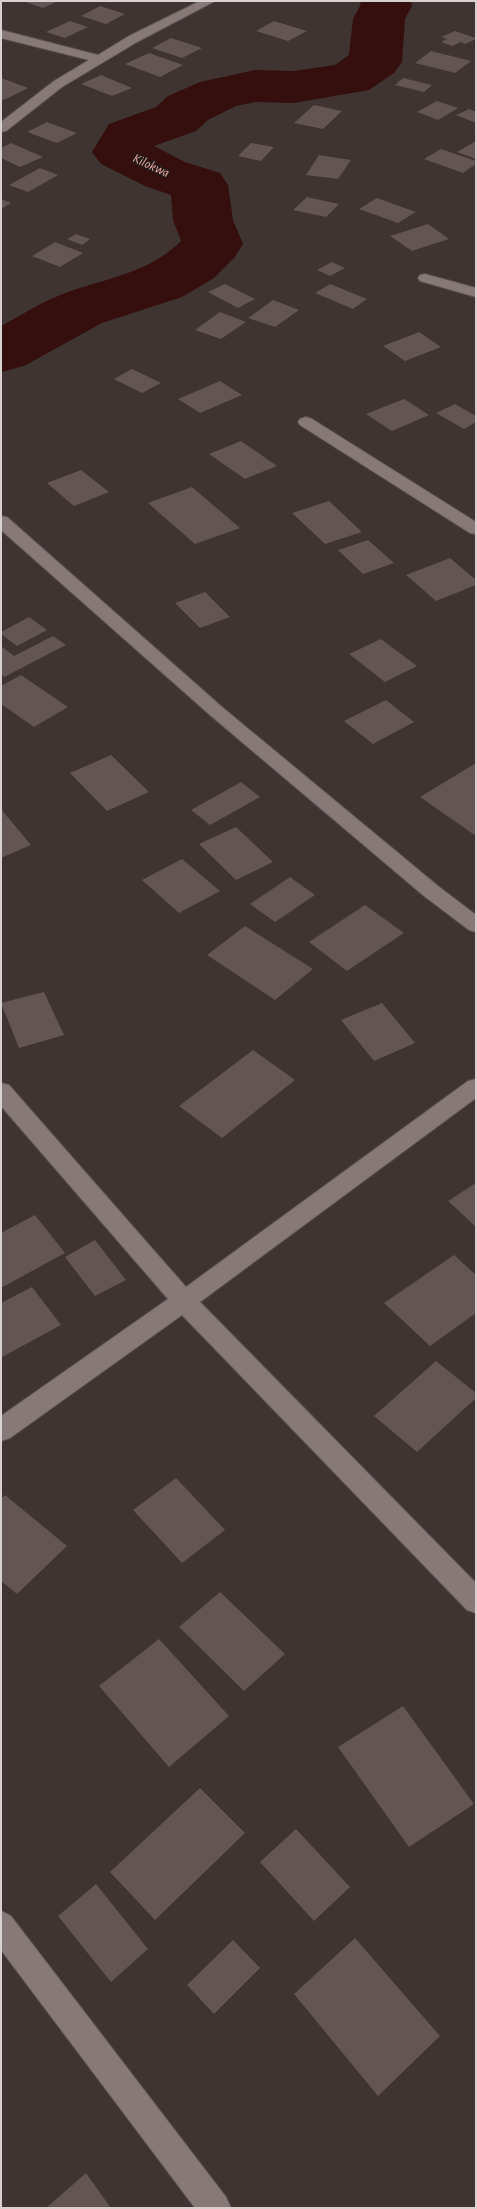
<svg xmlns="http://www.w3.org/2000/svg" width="477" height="2209" font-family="'Alegreya Sans',sans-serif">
<rect width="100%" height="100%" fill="#3f3432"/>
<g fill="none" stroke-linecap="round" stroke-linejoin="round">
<path fill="#340f0d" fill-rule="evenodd" d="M 361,1 L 411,1 L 412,6 L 405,19 L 402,62 L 394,73 L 369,90 L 294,103 L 255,102 L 236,106 L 208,120 L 196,131 L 154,146 L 185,162 L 220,173 L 228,185 L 233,220 L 243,244 L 235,257 L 214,278 L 182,297 L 102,323 L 24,366 L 1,372 L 1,326 C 20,316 38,304 58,296 C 101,278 146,276 181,241 L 173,220 L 171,195 L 145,186 L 101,164 L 92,152 L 109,124 L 156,107 L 168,96 L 200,82 L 255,70 L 294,71 L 335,65 L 349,55 L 353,19 L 360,6 Z"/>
</g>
<path fill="#625554" d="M 23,1 L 58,1 L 43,8 Z
M 100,6 L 125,14 L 106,24 L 81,16 Z
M 70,21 L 88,27 L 65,38 L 46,32 Z
M 274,21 L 307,31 L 288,41 L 256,31 Z
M 455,31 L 476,38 L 476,39 L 465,44 L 461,42 L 452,46 L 441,42 L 447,39 L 441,37 Z
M 171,38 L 202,48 L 182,58 L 152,48 Z
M 431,51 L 471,61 L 455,73 L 415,63 Z
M 149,53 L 183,65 L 160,77 L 125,64 Z
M 101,75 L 132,88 L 112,96 L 81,84 Z
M 1,78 L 28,88 L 4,100 L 1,99 Z
M 403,78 L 432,85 L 424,92 L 395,85 Z
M 437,101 L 458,108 L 438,120 L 417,112 Z
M 314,105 L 342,111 L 323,129 L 294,123 Z
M 469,109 L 476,112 L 476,123 L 456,115 Z
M 47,122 L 77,133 L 57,143 L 27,132 Z
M 476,141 L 476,159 L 457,152 Z
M 11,143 L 43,157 L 20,167 L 1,158 L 1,148 Z
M 251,143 L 274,147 L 261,161 L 238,156 Z
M 441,149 L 476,161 L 476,164 L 463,173 L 424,159 Z
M 319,155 L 351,160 L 338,179 L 306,175 Z
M 40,168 L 58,175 L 28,192 L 9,185 Z
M 307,197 L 339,204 L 326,217 L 293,210 Z
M 377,198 L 416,212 L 398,223 L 359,209 Z
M 1,199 L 11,203 L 1,209 Z
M 428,224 L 449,239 L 412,251 L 390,236 Z
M 76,234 L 90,239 L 82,245 L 67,239 Z
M 55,242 L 83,253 L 60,267 L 32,256 Z
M 332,262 L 345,268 L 330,276 L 317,270 Z
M 225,284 L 255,299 L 238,308 L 208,292 Z
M 330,284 L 367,299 L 353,309 L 315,293 Z
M 273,300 L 299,310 L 275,327 L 248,318 Z
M 220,312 L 246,322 L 221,339 L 195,330 Z
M 419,332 L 441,347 L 405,361 L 383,346 Z
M 132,369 L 161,383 L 142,393 L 114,379 Z
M 220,381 L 242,395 L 200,413 L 178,399 Z
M 404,399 L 429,415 L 392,431 L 366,414 Z
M 455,404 L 476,416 L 476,422 L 464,429 L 436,413 Z
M 241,441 L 277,466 L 245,479 L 209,454 Z
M 81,470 L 109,492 L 74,506 L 47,483 Z
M 192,487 L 240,528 L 195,544 L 148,503 Z
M 329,501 L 362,532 L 325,544 L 292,513 Z
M 368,540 L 394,563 L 363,574 L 338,550 Z
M 450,558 L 476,580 L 476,585 L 436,601 L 406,575 Z
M 205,592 L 230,617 L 200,628 L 175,603 Z
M 29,617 L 47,630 L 17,646 L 1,634 L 1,632 Z
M 53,636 L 66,645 L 4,677 L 1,674 L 1,646 L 14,656 Z
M 381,639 L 417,666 L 385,682 L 349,654 Z
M 21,675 L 68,707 L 34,727 L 1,704 L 1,686 Z
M 386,700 L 414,722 L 373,744 L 344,721 Z
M 111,755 L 149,792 L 107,811 L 70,773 Z
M 476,763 L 476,836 L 420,797 Z
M 241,782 L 260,797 L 210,825 L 191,810 Z
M 1,809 L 31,845 L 1,858 Z
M 236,827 L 273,862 L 236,880 L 199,844 Z
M 182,859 L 220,891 L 179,913 L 142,880 Z
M 290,877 L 315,895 L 275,922 L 250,904 Z
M 365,905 L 404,933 L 347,971 L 309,942 Z
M 245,926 L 313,969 L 275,1000 L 207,955 Z
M 44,992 L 64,1035 L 19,1048 L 1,1003 Z
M 382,1003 L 415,1043 L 374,1061 L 341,1020 Z
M 253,1050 L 295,1080 L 222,1138 L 179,1106 Z
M 476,1183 L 476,1227 L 448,1201 Z
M 35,1215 L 65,1253 L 1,1288 L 1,1233 Z
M 95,1240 L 126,1280 L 95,1296 L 65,1257 Z
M 454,1255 L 476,1275 L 476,1313 L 430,1346 L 384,1303 Z
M 32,1287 L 61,1325 L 2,1357 L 1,1303 Z
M 436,1361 L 476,1393 L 476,1398 L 417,1452 L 374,1416 Z
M 176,1478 L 225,1530 L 182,1563 L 133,1510 Z
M 5,1495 L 67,1546 L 17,1594 L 1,1581 L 1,1499 Z
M 220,1592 L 285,1654 L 244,1691 L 179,1627 Z
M 159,1639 L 229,1716 L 169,1767 L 99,1686 Z
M 403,1706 L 474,1804 L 409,1847 L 338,1747 Z
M 200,1788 L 245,1833 L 155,1920 L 110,1872 Z
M 296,1829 L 350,1887 L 314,1921 L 260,1862 Z
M 96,1884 L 148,1949 L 111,1982 L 58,1916 Z
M 355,1938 L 440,2036 L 378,2096 L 294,1994 Z
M 233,1940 L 260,1968 L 214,2014 L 187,1985 Z
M 86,2173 L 111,2208 L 46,2208 Z"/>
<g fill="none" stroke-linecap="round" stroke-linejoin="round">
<defs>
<path id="minor" d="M 200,1 L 215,1 L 137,42 L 62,87 L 6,131 L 1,132 L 1,122 L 54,81 L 89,60 L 1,38 L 1,30 L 98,55 L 129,36 Z
M 425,274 L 476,288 L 476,297 L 420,281 L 418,278 L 420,275 Z
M 306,417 L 312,419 L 476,522 L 476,534 L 470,533 L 300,425 L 298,422 L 300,419 Z
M 1,516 L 7,517 L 222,707 L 438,886 L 476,915 L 476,932 L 469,930 L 424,896 L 210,715 L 1,530 Z
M 476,1079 L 476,1098 L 200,1302 L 476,1583 L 476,1613 L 467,1610 L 182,1315 L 10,1438 L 1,1441 L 1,1416 L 168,1299 L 1,1106 L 1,1083 L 9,1085 L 186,1287 L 468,1081 Z
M 1,1911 L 11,1916 L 226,2197 L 231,2208 L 195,2208 L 1,1950 Z"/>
</defs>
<use href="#minor" stroke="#5b5251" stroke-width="2"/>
<use href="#minor" fill="#867977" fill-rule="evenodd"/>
</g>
<g text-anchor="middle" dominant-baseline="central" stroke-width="3" stroke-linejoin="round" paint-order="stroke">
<g font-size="13" font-style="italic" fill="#f6aba3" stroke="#221d1c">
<text transform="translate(151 166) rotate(25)">Kilokwa</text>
</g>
</g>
<rect width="477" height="2209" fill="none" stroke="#d8d1d0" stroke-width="4"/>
</svg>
